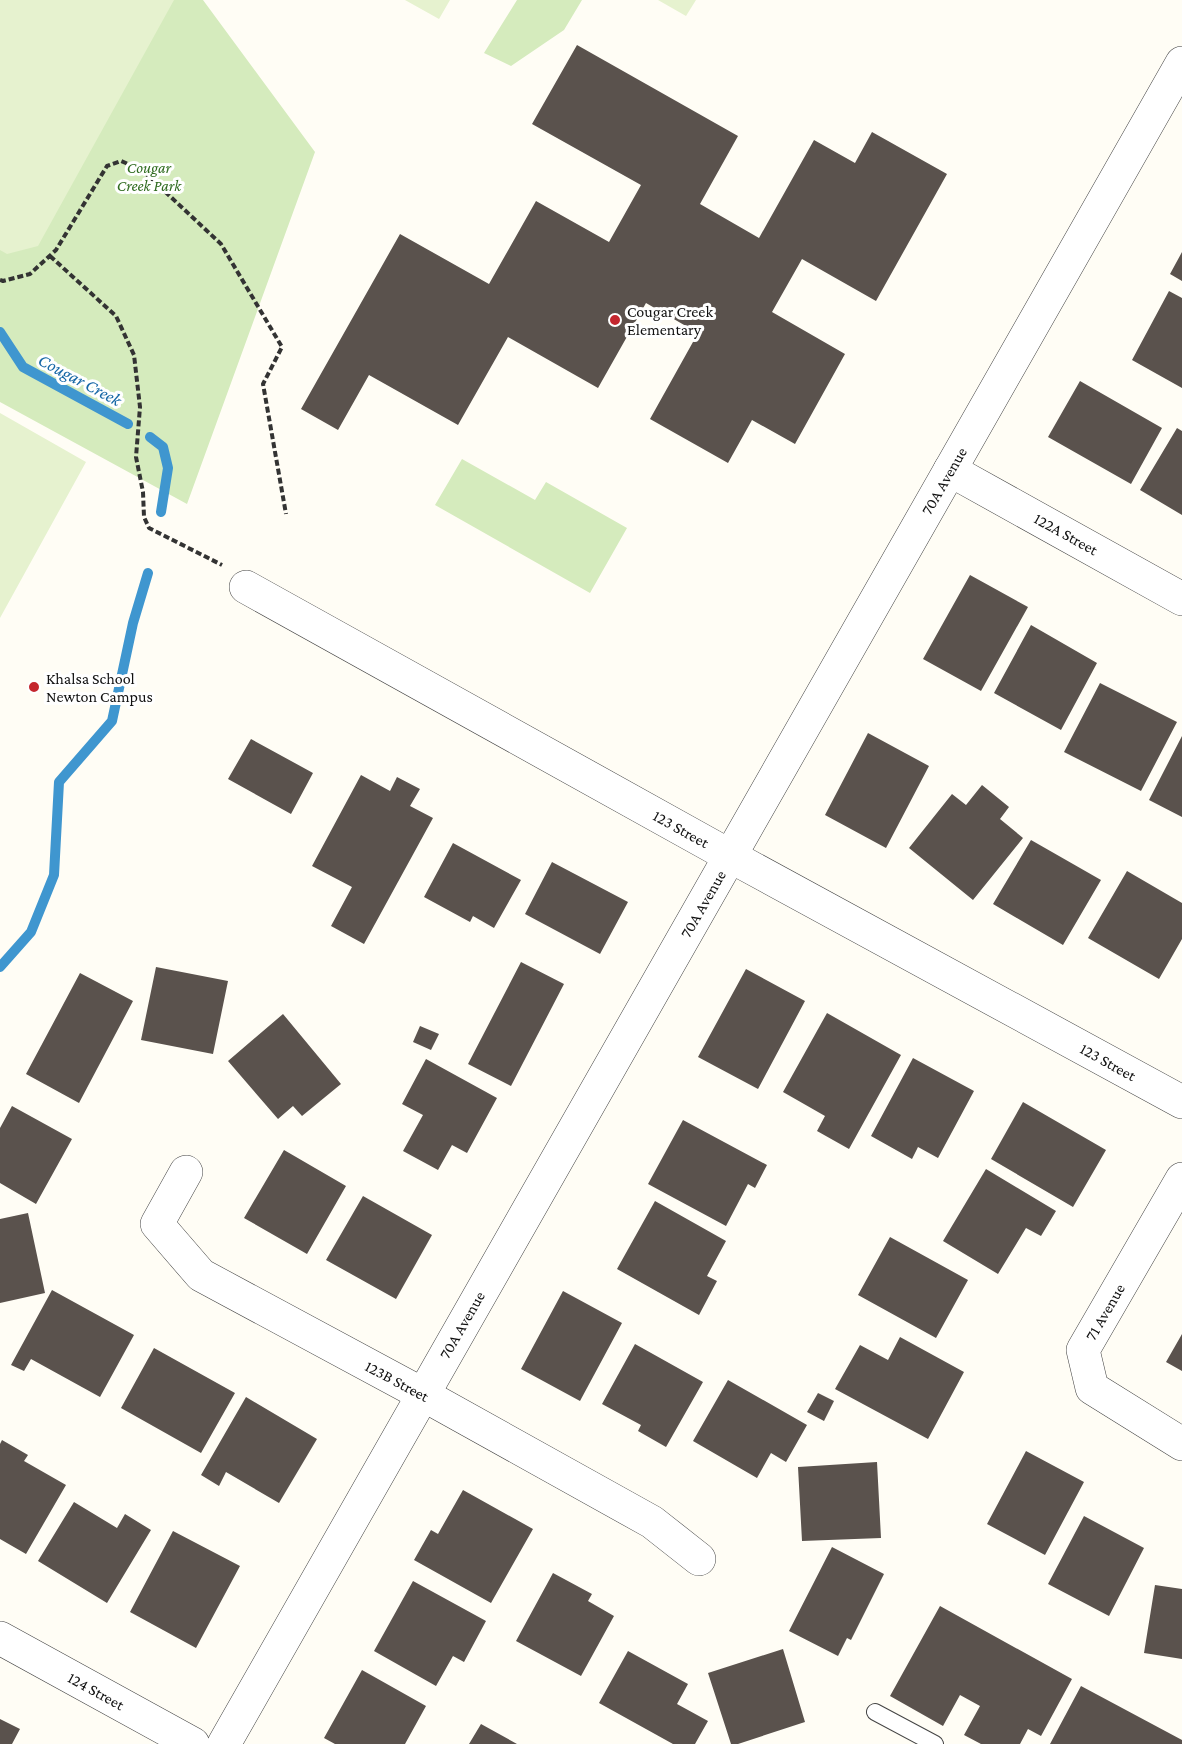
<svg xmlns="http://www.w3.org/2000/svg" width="1182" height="1744" font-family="'Crimson Pro',serif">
<rect width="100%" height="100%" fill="#fffdf5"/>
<path fill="#d5ebbd" d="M 0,0 L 203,0 L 315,152 L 187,504 L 0,402 Z
M 517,0 L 582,0 L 564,30 L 511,66 L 484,53 Z
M 462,459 L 535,500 L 546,482 L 627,528 L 590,593 L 435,505 Z"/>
<path fill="#e6f2cf" d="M 0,0 L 174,0 L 38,246 L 7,254 L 0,250 Z
M 405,0 L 450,0 L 439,19 Z
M 658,0 L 696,0 L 686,16 Z
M 0,413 L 86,462 L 0,618 Z"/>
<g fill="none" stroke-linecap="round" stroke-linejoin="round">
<path stroke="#3f96cf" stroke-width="10" d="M 0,332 L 23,367 L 128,424
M 150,437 L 163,447 L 168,468 L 161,512
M 0,967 L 31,932 L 54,875 L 59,782 L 112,721 L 133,623 L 148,573"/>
</g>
<path fill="#5a524d" d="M 577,45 L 738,136 L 700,204 L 759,238 L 814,140 L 855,163 L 872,132 L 947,174 L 876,301 L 802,259 L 772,312 L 845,354 L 795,444 L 752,420 L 728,463 L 650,419 L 698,333 L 646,303 L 598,388 L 508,337 L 458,425 L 369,375 L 338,430 L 301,409 L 400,234 L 489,284 L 536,201 L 609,242 L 641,185 L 532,124 Z
M 1182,252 L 1182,281 L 1170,274 Z
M 1169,291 L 1182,298 L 1182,388 L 1132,360 Z
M 1080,381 L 1162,428 L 1131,484 L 1048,437 Z
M 1177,428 L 1182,431 L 1182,515 L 1140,490 Z
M 970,575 L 1028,607 L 981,691 L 923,659 Z
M 1031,625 L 1097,663 L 1061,730 L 994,693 Z
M 1100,683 L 1177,722 L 1141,791 L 1064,752 Z
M 868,733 L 929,766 L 886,848 L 825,815 Z
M 1182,736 L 1182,817 L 1149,800 Z
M 251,739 L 313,773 L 291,814 L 228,779 Z
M 361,775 L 390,791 L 397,777 L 420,789 L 410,806 L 433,818 L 364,944 L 331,926 L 352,887 L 312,866 Z
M 982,785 L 1009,807 L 1000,819 L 1023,838 L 973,900 L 909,848 L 952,794 L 966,805 Z
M 1031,840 L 1101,880 L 1063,945 L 993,904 Z
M 453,843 L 521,880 L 494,928 L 473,916 L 470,922 L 424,897 Z
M 552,862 L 628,902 L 600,954 L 525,914 Z
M 1127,871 L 1182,903 L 1182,939 L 1159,979 L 1088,938 Z
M 521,962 L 564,984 L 511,1086 L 468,1064 Z
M 156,967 L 228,981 L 213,1054 L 141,1040 Z
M 746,969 L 805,1001 L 758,1089 L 698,1057 Z
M 80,973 L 133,1001 L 79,1103 L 26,1074 Z
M 827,1013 L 901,1055 L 849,1149 L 817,1131 L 825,1116 L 783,1092 Z
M 283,1014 L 341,1084 L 302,1116 L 293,1106 L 278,1119 L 228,1061 Z
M 420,1026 L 439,1034 L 431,1050 L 413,1042 Z
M 913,1058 L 974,1091 L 938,1158 L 918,1147 L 912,1159 L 871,1136 Z
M 426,1059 L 497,1098 L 467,1153 L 452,1145 L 438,1170 L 403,1151 L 423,1115 L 402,1104 Z
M 1023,1102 L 1106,1150 L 1073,1207 L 991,1159 Z
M 12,1106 L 72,1139 L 36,1204 L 0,1183 L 0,1128 Z
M 683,1120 L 767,1165 L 755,1188 L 748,1184 L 726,1226 L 648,1184 Z
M 284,1150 L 346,1186 L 307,1254 L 244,1218 Z
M 986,1169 L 1056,1211 L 1041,1236 L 1026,1228 L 998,1274 L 943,1241 Z
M 363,1196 L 432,1235 L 396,1299 L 326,1260 Z
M 655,1201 L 726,1241 L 707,1276 L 717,1281 L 699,1315 L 617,1269 Z
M 28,1213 L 45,1293 L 0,1303 L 0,1219 Z
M 890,1237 L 968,1280 L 936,1338 L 858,1295 Z
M 52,1290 L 134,1335 L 100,1397 L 31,1359 L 24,1371 L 11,1365 Z
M 563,1291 L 622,1323 L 580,1401 L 521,1369 Z
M 1182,1334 L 1182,1371 L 1166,1362 Z
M 900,1337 L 964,1372 L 928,1439 L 835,1389 L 860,1345 L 888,1360 Z
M 635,1344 L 703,1382 L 666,1447 L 638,1431 L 641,1425 L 602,1404 Z
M 154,1348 L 235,1393 L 201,1453 L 121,1408 Z
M 728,1380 L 807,1425 L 786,1462 L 771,1453 L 757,1478 L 693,1441 Z
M 818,1393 L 834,1401 L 824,1421 L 807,1412 Z
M 246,1397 L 317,1439 L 279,1503 L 226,1472 L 219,1486 L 201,1475 Z
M 2,1440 L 28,1455 L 24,1461 L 66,1485 L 26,1554 L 0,1539 L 0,1444 Z
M 1026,1451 L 1084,1482 L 1045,1555 L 987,1524 Z
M 877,1462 L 881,1538 L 802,1541 L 798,1467 Z
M 463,1490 L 533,1529 L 491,1603 L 414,1560 L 431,1530 L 438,1534 Z
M 74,1502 L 117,1528 L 125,1514 L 151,1530 L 107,1603 L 38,1561 Z
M 1084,1516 L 1144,1548 L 1109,1616 L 1048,1584 Z
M 173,1531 L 240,1566 L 196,1648 L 130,1612 Z
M 832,1547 L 884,1574 L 851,1640 L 847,1638 L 838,1656 L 789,1631 Z
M 553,1573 L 592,1594 L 588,1601 L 614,1616 L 581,1676 L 516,1641 Z
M 413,1581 L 486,1621 L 464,1662 L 453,1656 L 436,1686 L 374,1651 Z
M 1155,1585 L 1182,1589 L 1182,1659 L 1144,1653 Z
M 940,1606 L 1072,1679 L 1041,1736 L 1028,1729 L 1020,1744 L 981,1744 L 964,1735 L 980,1706 L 960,1695 L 943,1726 L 890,1696 Z
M 783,1649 L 805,1722 L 738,1744 L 731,1744 L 708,1673 Z
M 628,1651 L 688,1684 L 677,1704 L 708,1721 L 695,1744 L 673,1744 L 599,1703 Z
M 362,1670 L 426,1706 L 405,1744 L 335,1744 L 324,1738 Z
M 1081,1686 L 1182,1740 L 1182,1744 L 1050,1744 Z
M 0,1719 L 20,1729 L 12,1744 L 0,1744 Z
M 481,1724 L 517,1744 L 469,1744 Z"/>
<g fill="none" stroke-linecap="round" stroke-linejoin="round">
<defs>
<path id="service" d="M 875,1712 L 935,1744"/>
<path id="minor" d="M 950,470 L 1182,599
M 246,587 L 730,856 L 1182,1102
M 186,1172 L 157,1224 L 201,1275 L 422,1394 L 652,1522 L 699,1559
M 1182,1179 L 1083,1350 L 1092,1388 L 1182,1444"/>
<path id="tertiary" d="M 0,1638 L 193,1744
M 224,1744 L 1182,63"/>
</defs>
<use href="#service" stroke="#444" stroke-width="18"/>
<use href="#minor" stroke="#444" stroke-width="34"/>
<use href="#tertiary" stroke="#444" stroke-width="34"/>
<path stroke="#333" stroke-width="4" stroke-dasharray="6 3" stroke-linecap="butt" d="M 50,256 L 116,316 L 134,355 L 140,407 L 136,457 L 143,492 L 144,517 L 149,528 L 222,565
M 0,280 L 3,281 L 30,274 L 56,250 L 107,166 L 121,161 L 142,170 L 221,244 L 282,347 L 263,384 L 286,514"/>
<use href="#service" stroke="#fff" stroke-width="16"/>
<use href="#minor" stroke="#fff" stroke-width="33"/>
<use href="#tertiary" stroke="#fff" stroke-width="33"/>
</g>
<g fill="#c4262e" stroke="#fff" stroke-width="2">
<circle cx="615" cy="320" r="6"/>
<circle cx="34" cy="687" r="6"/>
</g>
<g text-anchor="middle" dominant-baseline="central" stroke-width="6" stroke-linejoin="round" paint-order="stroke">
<g font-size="16" font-style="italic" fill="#2f6b1f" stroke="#fff">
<text x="149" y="167">Cougar<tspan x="149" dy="18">Creek Park</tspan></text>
</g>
<g font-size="16" fill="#111" stroke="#fff" text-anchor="start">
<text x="627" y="311">Cougar Creek<tspan x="627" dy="18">Elementary</tspan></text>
<text x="46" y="678">Khalsa School<tspan x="46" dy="18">Newton Campus</tspan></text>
</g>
<g font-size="16" fill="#111" stroke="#fff">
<text transform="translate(944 481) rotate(-60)">70A Avenue</text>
<text transform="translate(1066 534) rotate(29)">122A Street</text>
<text transform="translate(681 829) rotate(29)">123 Street</text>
<text transform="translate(703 904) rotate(-60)">70A Avenue</text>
<text transform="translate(1108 1062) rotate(29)">123 Street</text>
<text transform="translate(1105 1312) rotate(-60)">71 Avenue</text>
<text transform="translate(462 1325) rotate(-60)">70A Avenue</text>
<text transform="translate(397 1381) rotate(28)">123B Street</text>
<text transform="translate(96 1691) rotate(29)">124 Street</text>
</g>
<g font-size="18" font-style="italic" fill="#1768a6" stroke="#fff">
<text transform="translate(80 380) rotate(28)">Cougar Creek</text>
</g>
</g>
</svg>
